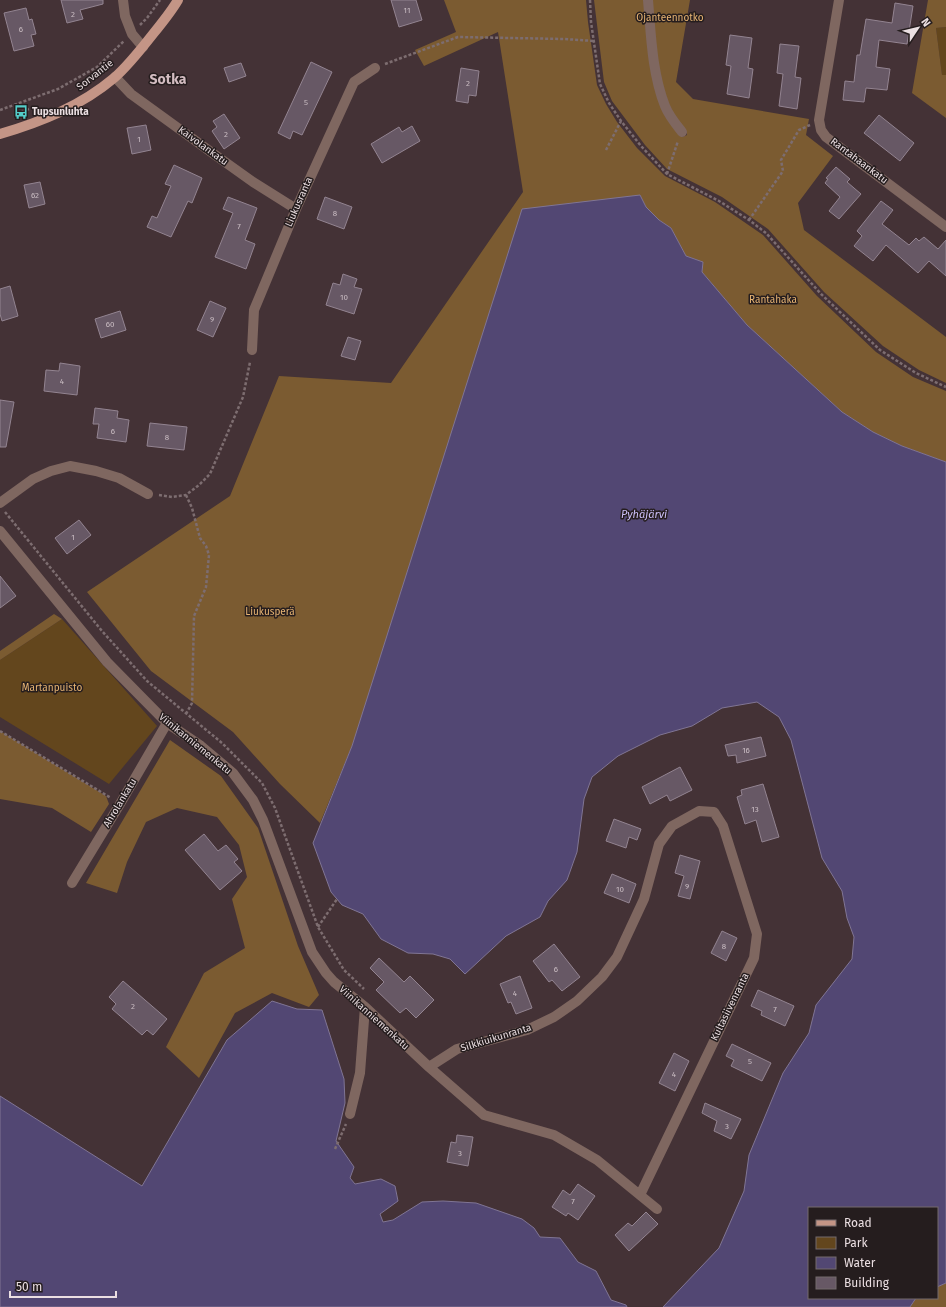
<svg xmlns="http://www.w3.org/2000/svg" width="946" height="1307" font-family="'Fira Sans',sans-serif">
<rect width="100%" height="100%" fill="#443236"/>
<path fill="#63461d" d="M 946,27 L 946,75 L 942,76 L 936,28 Z
M 62,619 L 157,726 L 109,784 L 0,717 L 0,660 Z"/>
<path fill="#7b5b31" d="M 444,0 L 586,0 L 588,22 L 597,85 L 606,104 L 617,122 L 637,148 L 665,176 L 715,202 L 763,235 L 817,296 L 876,352 L 913,377 L 946,391 L 946,462 L 902,446 L 873,432 L 842,412 L 747,325 L 702,272 L 703,262 L 686,256 L 671,228 L 659,220 L 646,207 L 640,195 L 352,746 L 320,823 L 280,784 L 233,732 L 151,671 L 87,592 L 230,496 L 279,376 L 391,383 L 523,192 L 498,32 L 424,66 L 415,50 L 456,32 Z
M 594,0 L 644,0 L 671,123 L 682,137 L 685,136 L 687,135 L 686,131 L 671,112 L 662,83 L 655,46 L 651,0 L 690,0 L 676,82 L 693,99 L 809,119 L 806,135 L 833,156 L 798,203 L 804,230 L 946,337 L 946,383 L 919,370 L 883,346 L 824,292 L 768,229 L 722,197 L 667,169 L 645,145 L 612,101 L 604,82 Z
M 928,0 L 946,0 L 946,27 L 936,28 L 942,75 L 946,75 L 946,118 L 912,93 Z
M 54,614 L 62,619 L 0,660 L 0,651 Z
M 0,731 L 106,796 L 109,804 L 91,832 L 52,808 L 0,799 Z
M 170,740 L 221,776 L 258,828 L 298,946 L 319,995 L 309,1007 L 272,993 L 235,1013 L 199,1078 L 166,1047 L 204,973 L 245,948 L 232,899 L 247,877 L 239,845 L 217,817 L 177,808 L 146,822 L 127,862 L 117,893 L 86,883 Z
M 946,1283 L 946,1307 L 910,1307 L 916,1298 L 937,1298 L 937,1287 Z"/>
<path fill="#524773" stroke="#807594" d="M 640,195 L 646,207 L 659,220 L 671,228 L 686,256 L 703,262 L 702,272 L 747,325 L 842,412 L 873,432 L 902,446 L 946,462 L 946,1283 L 937,1287 L 937,1208 L 809,1208 L 809,1298 L 916,1298 L 910,1307 L 663,1307 L 719,1248 L 744,1191 L 749,1155 L 783,1073 L 809,1033 L 816,1005 L 852,959 L 854,937 L 847,918 L 842,891 L 822,858 L 791,740 L 779,717 L 757,702 L 722,708 L 692,726 L 660,735 L 618,756 L 592,777 L 584,799 L 577,852 L 567,880 L 548,901 L 540,917 L 506,936 L 465,974 L 450,959 L 433,954 L 408,953 L 381,939 L 363,914 L 342,905 L 331,892 L 313,843 L 352,746 L 522,209 Z
M 272,1001 L 297,1009 L 322,1010 L 344,1079 L 345,1103 L 336,1141 L 354,1167 L 350,1178 L 355,1184 L 381,1179 L 395,1186 L 398,1201 L 380,1214 L 383,1222 L 393,1220 L 422,1202 L 443,1201 L 476,1203 L 522,1219 L 534,1228 L 540,1237 L 560,1238 L 578,1262 L 596,1271 L 611,1300 L 626,1305 L 627,1307 L 0,1307 L 0,1096 L 142,1186 L 227,1040 Z"/>
<path fill="#675865" stroke="#938491" d="M 61,0 L 103,0 L 103,4 L 80,10 L 83,19 L 67,23 Z
M 391,0 L 416,0 L 422,20 L 399,27 Z
M 895,3 L 913,6 L 907,44 L 879,40 L 876,67 L 890,69 L 887,90 L 866,88 L 864,102 L 843,100 L 845,81 L 854,82 L 857,55 L 860,55 L 866,19 L 892,23 Z
M 26,8 L 29,20 L 32,19 L 36,34 L 31,35 L 34,46 L 14,51 L 4,13 Z
M 730,35 L 752,38 L 748,68 L 753,69 L 749,98 L 727,94 L 731,66 L 726,65 Z
M 780,44 L 799,46 L 795,77 L 801,78 L 797,109 L 779,106 L 783,74 L 777,73 Z
M 311,62 L 332,72 L 302,135 L 293,131 L 290,139 L 278,133 Z
M 241,63 L 246,76 L 229,82 L 224,68 Z
M 461,68 L 479,71 L 476,96 L 469,95 L 468,103 L 456,101 Z
M 224,114 L 240,138 L 224,149 L 212,131 L 217,127 L 213,121 Z
M 879,115 L 914,143 L 900,161 L 864,133 Z
M 146,125 L 151,150 L 132,154 L 127,128 Z
M 412,126 L 420,141 L 382,163 L 371,144 L 399,127 L 402,132 Z
M 174,165 L 202,178 L 192,203 L 188,201 L 171,237 L 147,227 L 152,216 L 157,218 L 171,186 L 165,184 Z
M 836,167 L 850,179 L 847,182 L 861,194 L 839,219 L 829,211 L 840,197 L 825,183 L 828,179 L 826,178 Z
M 40,182 L 45,204 L 29,208 L 24,185 Z
M 228,197 L 257,208 L 245,240 L 255,244 L 246,269 L 215,257 L 233,213 L 223,209 Z
M 325,197 L 352,207 L 344,229 L 317,219 Z
M 881,201 L 893,210 L 882,224 L 909,245 L 916,238 L 919,241 L 924,237 L 938,249 L 946,240 L 946,276 L 929,261 L 918,273 L 886,245 L 873,261 L 854,246 L 862,236 L 857,231 Z
M 343,274 L 357,279 L 354,287 L 362,289 L 354,314 L 326,305 L 333,283 L 340,285 Z
M 10,286 L 18,316 L 2,321 L 0,314 L 0,289 Z
M 210,301 L 226,308 L 213,337 L 197,330 Z
M 120,311 L 126,330 L 101,338 L 95,319 Z
M 348,337 L 361,341 L 355,360 L 341,356 Z
M 60,363 L 80,366 L 77,395 L 44,391 L 46,370 L 59,371 Z
M 0,400 L 14,402 L 6,447 L 0,447 Z
M 95,408 L 118,411 L 117,418 L 129,420 L 126,442 L 97,438 L 99,424 L 93,424 Z
M 150,423 L 187,427 L 184,450 L 147,446 Z
M 79,520 L 91,535 L 67,554 L 55,538 Z
M 0,576 L 16,596 L 0,608 Z
M 761,737 L 766,756 L 737,763 L 736,755 L 728,756 L 725,745 Z
M 680,767 L 692,790 L 670,801 L 667,795 L 650,804 L 642,787 Z
M 763,784 L 779,837 L 762,842 L 756,820 L 745,824 L 737,797 L 742,795 L 741,790 Z
M 614,819 L 641,829 L 637,840 L 629,837 L 626,848 L 606,841 Z
M 204,834 L 218,851 L 226,845 L 238,859 L 234,862 L 242,871 L 220,890 L 185,850 Z
M 680,855 L 700,861 L 690,899 L 678,896 L 684,876 L 675,873 Z
M 612,874 L 636,884 L 629,903 L 604,893 Z
M 722,931 L 737,938 L 726,961 L 711,953 Z
M 554,944 L 580,977 L 562,991 L 552,980 L 549,982 L 533,961 Z
M 379,958 L 404,982 L 410,976 L 434,1000 L 416,1018 L 406,1008 L 400,1013 L 376,990 L 384,982 L 370,968 Z
M 520,976 L 532,1008 L 516,1014 L 511,1002 L 508,1003 L 500,984 Z
M 123,981 L 167,1019 L 153,1035 L 147,1030 L 142,1035 L 112,1009 L 116,1004 L 109,997 Z
M 758,990 L 794,1006 L 785,1026 L 761,1015 L 762,1011 L 751,1006 Z
M 732,1044 L 771,1063 L 762,1081 L 731,1066 L 734,1060 L 726,1056 Z
M 674,1053 L 689,1061 L 675,1091 L 659,1083 Z
M 705,1103 L 741,1119 L 731,1139 L 714,1131 L 717,1121 L 702,1113 Z
M 457,1135 L 473,1137 L 468,1166 L 447,1162 L 451,1142 L 456,1143 Z
M 578,1184 L 595,1196 L 578,1220 L 568,1213 L 566,1216 L 552,1207 L 563,1190 L 570,1195 Z
M 646,1212 L 658,1224 L 629,1251 L 615,1235 L 628,1223 L 632,1226 Z"/>
<g fill="none" stroke-linecap="round" stroke-linejoin="round">
<path stroke="#7d6d70" stroke-width="2.5" stroke-dasharray="3 2" stroke-linecap="butt" d="M 590,0 L 591,22 L 600,84 L 609,103 L 621,121 L 641,146 L 667,174 L 719,201 L 749,220 L 766,233 L 821,294 L 880,350 L 916,373 L 946,387
M 140,25 L 147,18 L 160,0
M 385,64 L 458,37 L 564,39 L 594,41
M 0,110 L 58,89 L 97,67 L 124,41
M 17,113 L 29,109
M 606,150 L 621,121
M 667,174 L 678,141
M 749,220 L 783,171 L 781,160 L 799,130 L 810,125
M 159,495 L 172,497 L 186,495 L 199,485 L 210,474 L 243,397 L 250,362
M 186,495 L 192,508 L 200,538 L 206,546 L 209,555 L 206,587 L 194,616 L 192,703 L 186,714
M 5,512 L 102,631 L 147,681 L 222,743 L 262,783 L 275,808 L 318,927 L 344,970 L 364,989
M 0,731 L 111,798
M 318,927 L 337,899
M 335,1149 L 346,1124"/>
<path stroke="#7f6760" stroke-width="10" d="M 123,0 L 125,16 L 132,34 L 143,47
M 648,0 C 651,35 652,73 665,106 C 669,116 675,123 682,132
M 839,0 L 819,120 L 821,130 L 826,137 L 946,227
M 115,77 L 131,94 L 211,152 L 253,182 L 296,209
M 252,350 L 254,310 L 296,209 L 354,82 L 375,68
M 0,503 L 33,479 L 51,471 L 70,466 L 96,471 L 119,478 L 148,494
M 0,531 L 107,662 L 167,723 L 201,746 L 233,773 L 253,800 L 263,820 L 312,952 L 326,973 L 334,982 L 365,1007 L 429,1067 L 484,1115 L 554,1135 L 597,1160 L 657,1209
M 72,883 L 120,804 L 167,723
M 429,1067 L 457,1049 L 527,1030 L 554,1017 L 577,1001 L 602,977 L 617,957 L 644,899 L 659,844 L 672,826 L 699,811 L 714,812 L 723,826 L 757,934 L 754,958 L 640,1195
M 350,1114 L 360,1073 L 365,1007"/>
<path stroke="#c49586" stroke-width="10" d="M 0,134 C 41,122 81,106 114,78 C 127,67 142,48 153,34 C 162,23 171,12 178,0"/>
</g>
<defs>
<symbol id="bus-bare" viewBox="-9 -9 18 18"><path d="M-5-6H5V4H4V6H2V4H-2V6H-4V4H-5ZM-3.5-4V0h7V-4ZM-3.5 1.2v1.5H-2V1.2ZM2 1.2v1.5H3.5V1.2Z" fill="#53cdc9" stroke="#251d1e" stroke-width="2.5" paint-order="stroke"/></symbol>
</defs>
<g fill-rule="evenodd">
<use href="#bus-bare" x="11" y="102" width="20" height="20"/>
</g>
<g text-anchor="middle" dominant-baseline="central" stroke-width="3" stroke-linejoin="round" paint-order="stroke">
<g font-size="8" fill="#cabdc3">
<text x="407" y="10">11</text>
<text x="73" y="14">2</text>
<text x="21" y="29">6</text>
<text x="468" y="83">2</text>
<text x="306" y="102">5</text>
<text x="226" y="134">2</text>
<text x="139" y="139">1</text>
<text x="35" y="195">62</text>
<text x="335" y="213">8</text>
<text x="239" y="226">7</text>
<text x="344" y="297">10</text>
<text x="212" y="319">9</text>
<text x="110" y="324">60</text>
<text x="62" y="381">4</text>
<text x="113" y="431">6</text>
<text x="167" y="437">8</text>
<text x="73" y="537">1</text>
<text x="746" y="750">16</text>
<text x="755" y="809">13</text>
<text x="687" y="886">9</text>
<text x="620" y="889">10</text>
<text x="724" y="946">8</text>
<text x="556" y="969">6</text>
<text x="515" y="993">4</text>
<text x="133" y="1006">2</text>
<text x="775" y="1009">7</text>
<text x="750" y="1061">5</text>
<text x="674" y="1074">4</text>
<text x="727" y="1126">3</text>
<text x="460" y="1153">3</text>
<text x="573" y="1201">7</text>
</g>
<g font-size="10" fill="#e7b473" stroke="#251d1e">
<text x="670" y="18">Ojanteennotko</text>
<text x="773" y="300">Rantahaka</text>
<text x="270" y="612">Liukusperä</text>
<text x="52" y="688">Martanpuisto</text>
</g>
<g font-size="10" fill="#ebdfe2" stroke="#251d1e">
<text transform="translate(95 75) rotate(-38)">Sorvantie</text>
<text transform="translate(203 146) rotate(36)">Kaivolankatu</text>
<text transform="translate(859 161) rotate(37)">Rantahaankatu</text>
<text transform="translate(299 202) rotate(-66)">Liukusranta</text>
<text transform="translate(195 744) rotate(39)">Viinikanniemenkatu</text>
<text transform="translate(120 803) rotate(-59)">Ahrolankatu</text>
<text transform="translate(730 1007) rotate(-64)">Kultasiivenranta</text>
<text transform="translate(374 1018) rotate(42)">Viinikanniemenkatu</text>
<text transform="translate(496 1038) rotate(-17)">Silkkiuikunranta</text>
</g>
<g font-size="10" font-weight="bold" fill="#ebdfe2" stroke="#251d1e" text-anchor="start">
<text x="32" y="112">Tupsunluhta</text>
</g>
<g font-size="11" font-style="italic" fill="#ccbff9" stroke="#251d1e">
<text x="644" y="514">Pyhäjärvi</text>
</g>
<g font-size="14" font-weight="bold" fill="#d3bcc1" stroke="#251d1e">
<text x="168" y="79">Sotka</text>
</g>
</g>
<rect x="808" y="1207" width="130" height="92" fill="#251d1e" stroke="#746b6c"/>
<rect x="816" y="1220" width="20" height="6" fill="#c49586" stroke="#746b6c"/>
<text x="844" y="1227" font-size="12" fill="#ebdfe2">Road</text>
<rect x="816" y="1237" width="20" height="12" fill="#63461d" stroke="#746b6c"/>
<text x="844" y="1247" font-size="12" fill="#ebdfe2">Park</text>
<rect x="816" y="1257" width="20" height="12" fill="#524773" stroke="#746b6c"/>
<text x="844" y="1267" font-size="12" fill="#ebdfe2">Water</text>
<rect x="816" y="1277" width="20" height="12" fill="#675865" stroke="#746b6c"/>
<text x="844" y="1287" font-size="12" fill="#ebdfe2">Building</text>
<g transform="translate(918 28) rotate(55)" stroke="#251d1e" stroke-width="3" paint-order="stroke">
<path d="M0-3L7 15L0 10L-7 15Z" fill="#ebdfe2"/>
<text y="-6" font-size="11" font-weight="bold" text-anchor="middle" fill="#ebdfe2">N</text>
</g>
<path d="M10 1291v6h106v-6" fill="none" stroke="#ebdfe2" stroke-width="2"/>
<text x="16" y="1291" font-size="12" fill="#ebdfe2" stroke="#251d1e" stroke-width="3" paint-order="stroke">50 m</text>
</svg>
